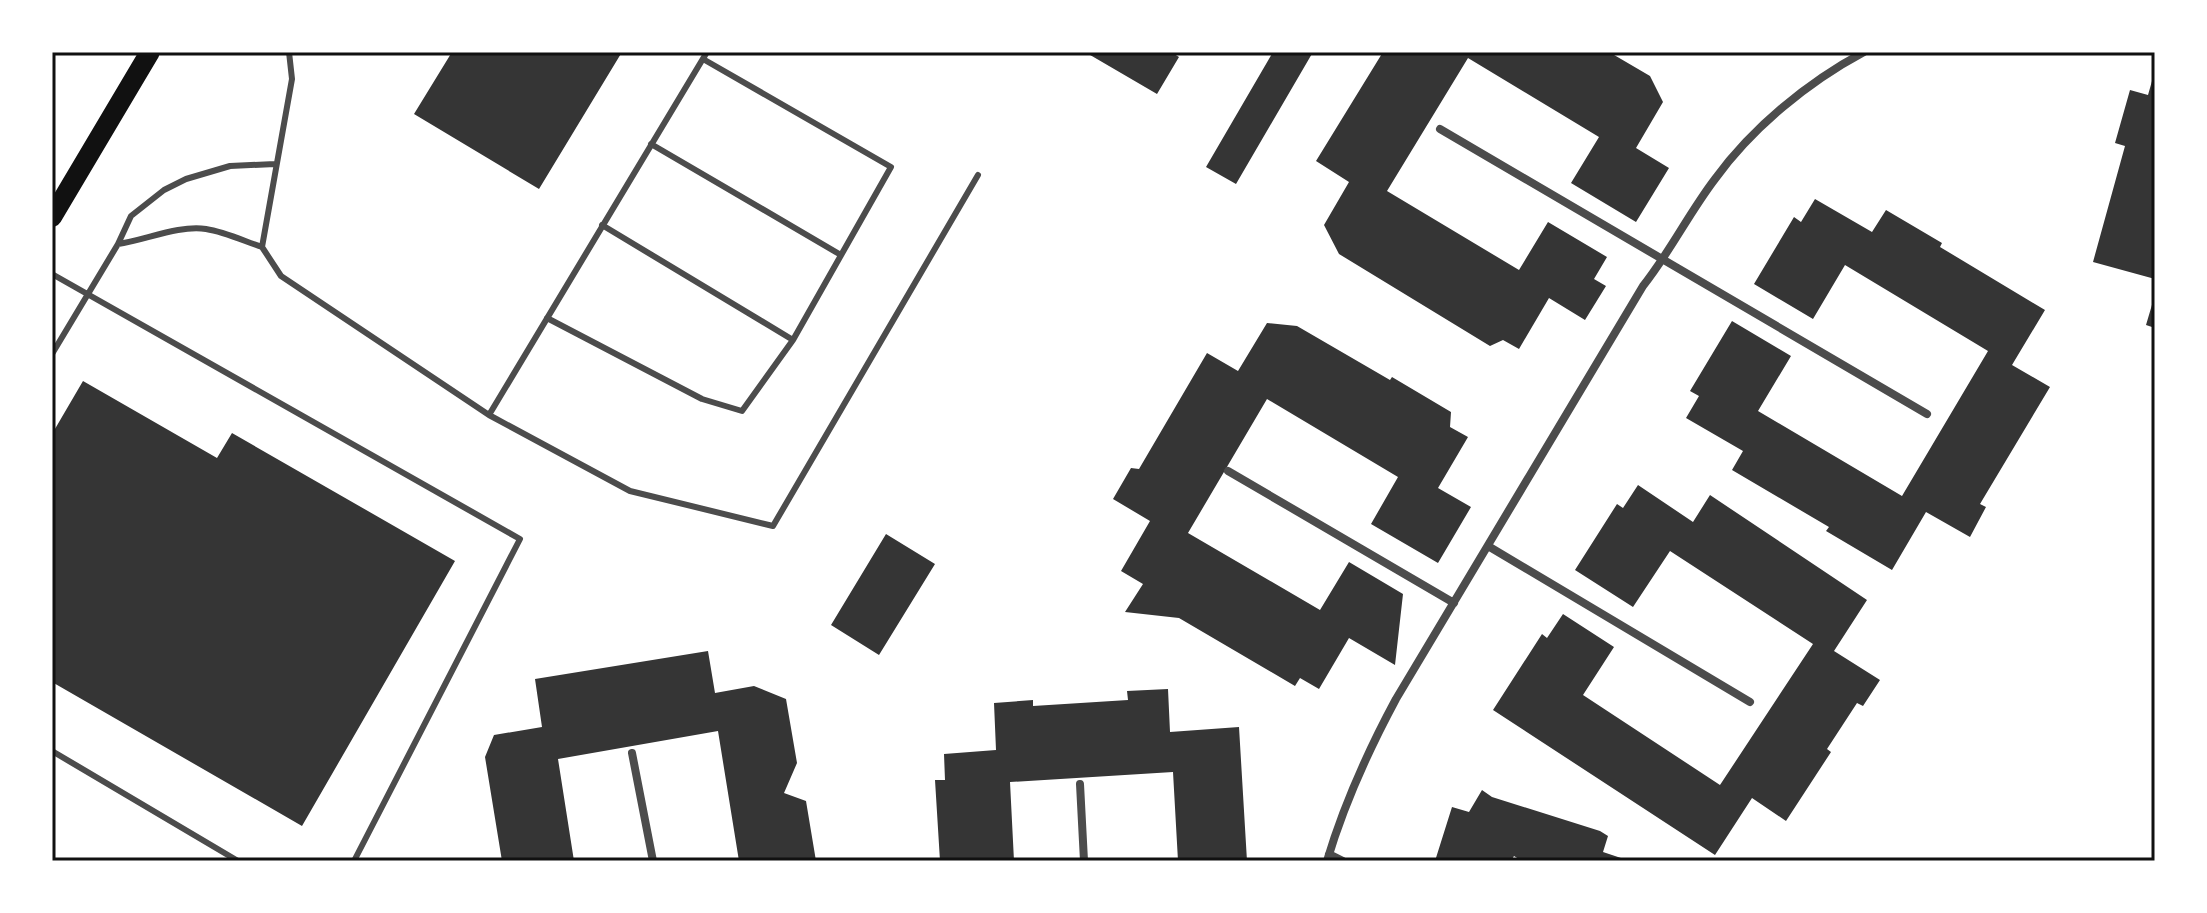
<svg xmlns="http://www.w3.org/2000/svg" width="2207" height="913" font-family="Rubik,sans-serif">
<rect width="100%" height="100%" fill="#fff"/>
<path fill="#353535" d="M 452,52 L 622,52 L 539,189 L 414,114 Z
M 1085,52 L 1171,52 L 1179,57 L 1157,94 Z
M 1273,52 L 1313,52 L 1236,184 L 1206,167 Z
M 1383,52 L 1609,52 L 1650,76 L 1663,102 L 1636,148 L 1669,168 L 1636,222 L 1571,183 L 1599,137 L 1468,58 L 1387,191 L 1519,270 L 1548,222 L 1607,257 L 1594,279 L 1606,286 L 1585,320 L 1549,298 L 1519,349 L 1503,340 L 1490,346 L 1339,254 L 1324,225 L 1349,182 L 1316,161 Z
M 2154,74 L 2155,75 L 2155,279 L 2093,262 L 2125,146 L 2115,143 L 2130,90 L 2148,95 Z
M 1815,199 L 1872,232 L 1886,210 L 1942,243 L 1940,247 L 2045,310 L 2012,365 L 2050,387 L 1980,504 L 1986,507 L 1970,537 L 1926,512 L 1892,570 L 1826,531 L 1829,527 L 1732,470 L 1743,451 L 1686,418 L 1699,396 L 1690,391 L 1732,321 L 1791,356 L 1758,411 L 1902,496 L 1988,351 L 1845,265 L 1813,319 L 1754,284 L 1794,217 L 1801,222 Z
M 2154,298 L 2155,298 L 2155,328 L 2146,325 Z
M 1267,323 L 1297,326 L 1390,380 L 1392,377 L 1451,412 L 1450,427 L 1468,437 L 1438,488 L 1471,507 L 1438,563 L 1371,524 L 1398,477 L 1267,399 L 1188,533 L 1320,610 L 1349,562 L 1403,594 L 1395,665 L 1349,638 L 1319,689 L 1300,678 L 1295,686 L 1179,618 L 1125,612 L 1143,584 L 1121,571 L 1150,521 L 1113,499 L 1131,468 L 1139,469 L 1207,353 L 1238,371 Z
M 83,381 L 217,458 L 232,433 L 455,561 L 302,826 L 52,682 L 52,434 Z
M 1638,485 L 1693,522 L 1710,495 L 1867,600 L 1834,651 L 1880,680 L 1863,706 L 1857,703 L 1827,749 L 1831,752 L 1786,821 L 1752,798 L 1715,855 L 1493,710 L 1542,634 L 1547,638 L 1563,614 L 1614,647 L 1583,695 L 1720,785 L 1813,644 L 1670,551 L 1633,607 L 1575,570 L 1617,504 L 1623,508 Z
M 886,534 L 935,564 L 879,655 L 831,625 Z
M 708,651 L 715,693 L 754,686 L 786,699 L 797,763 L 784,793 L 806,801 L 816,861 L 739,861 L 718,731 L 558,759 L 574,861 L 502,861 L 485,757 L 494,735 L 542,727 L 535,679 Z
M 1168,689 L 1170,732 L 1239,727 L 1247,861 L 1178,861 L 1173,772 L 1010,782 L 1014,861 L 940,861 L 935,780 L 945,780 L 944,754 L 996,750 L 994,703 L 1033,700 L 1033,706 L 1128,700 L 1127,691 Z
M 1482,790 L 1492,797 L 1600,831 L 1608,836 L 1603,852 L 1630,861 L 1522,861 L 1514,856 L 1511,861 L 1435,861 L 1452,807 L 1469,812 Z"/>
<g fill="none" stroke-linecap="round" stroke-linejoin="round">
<path stroke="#4c4c4c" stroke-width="6" d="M 289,52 L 292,79 L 262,247 L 281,276 L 489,415 L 630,491 L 773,526 L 978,175
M 703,59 L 891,167 L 793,340
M 651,144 L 841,255
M 262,247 C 244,241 225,232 206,229 C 178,225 146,240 118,244 L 131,216 L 164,190 L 186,179 L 230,166 L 275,164
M 52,274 L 520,539 L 354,861
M 547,318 L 702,399 L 742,411 L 793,340 L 602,225
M 52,354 L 118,244
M 489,415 L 707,52
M 52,751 L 238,861"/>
<path stroke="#4c4c4c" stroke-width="8" d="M 1440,129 L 1927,414
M 1228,471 L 1454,603
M 1488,546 L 1750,702
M 632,753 L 653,861
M 1080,784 L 1084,861
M 1329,854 L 1343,861
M 1327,861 C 1344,804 1368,751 1396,699 L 1643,286 C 1670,252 1689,213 1715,179 C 1753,127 1808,82 1864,52"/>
<path stroke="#111" stroke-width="20" d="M 52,217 L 150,52"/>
</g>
<rect width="2207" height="913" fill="none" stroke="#ffffff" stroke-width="108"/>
<rect x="54" y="54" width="2099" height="805" fill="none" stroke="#111" stroke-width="3"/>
</svg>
